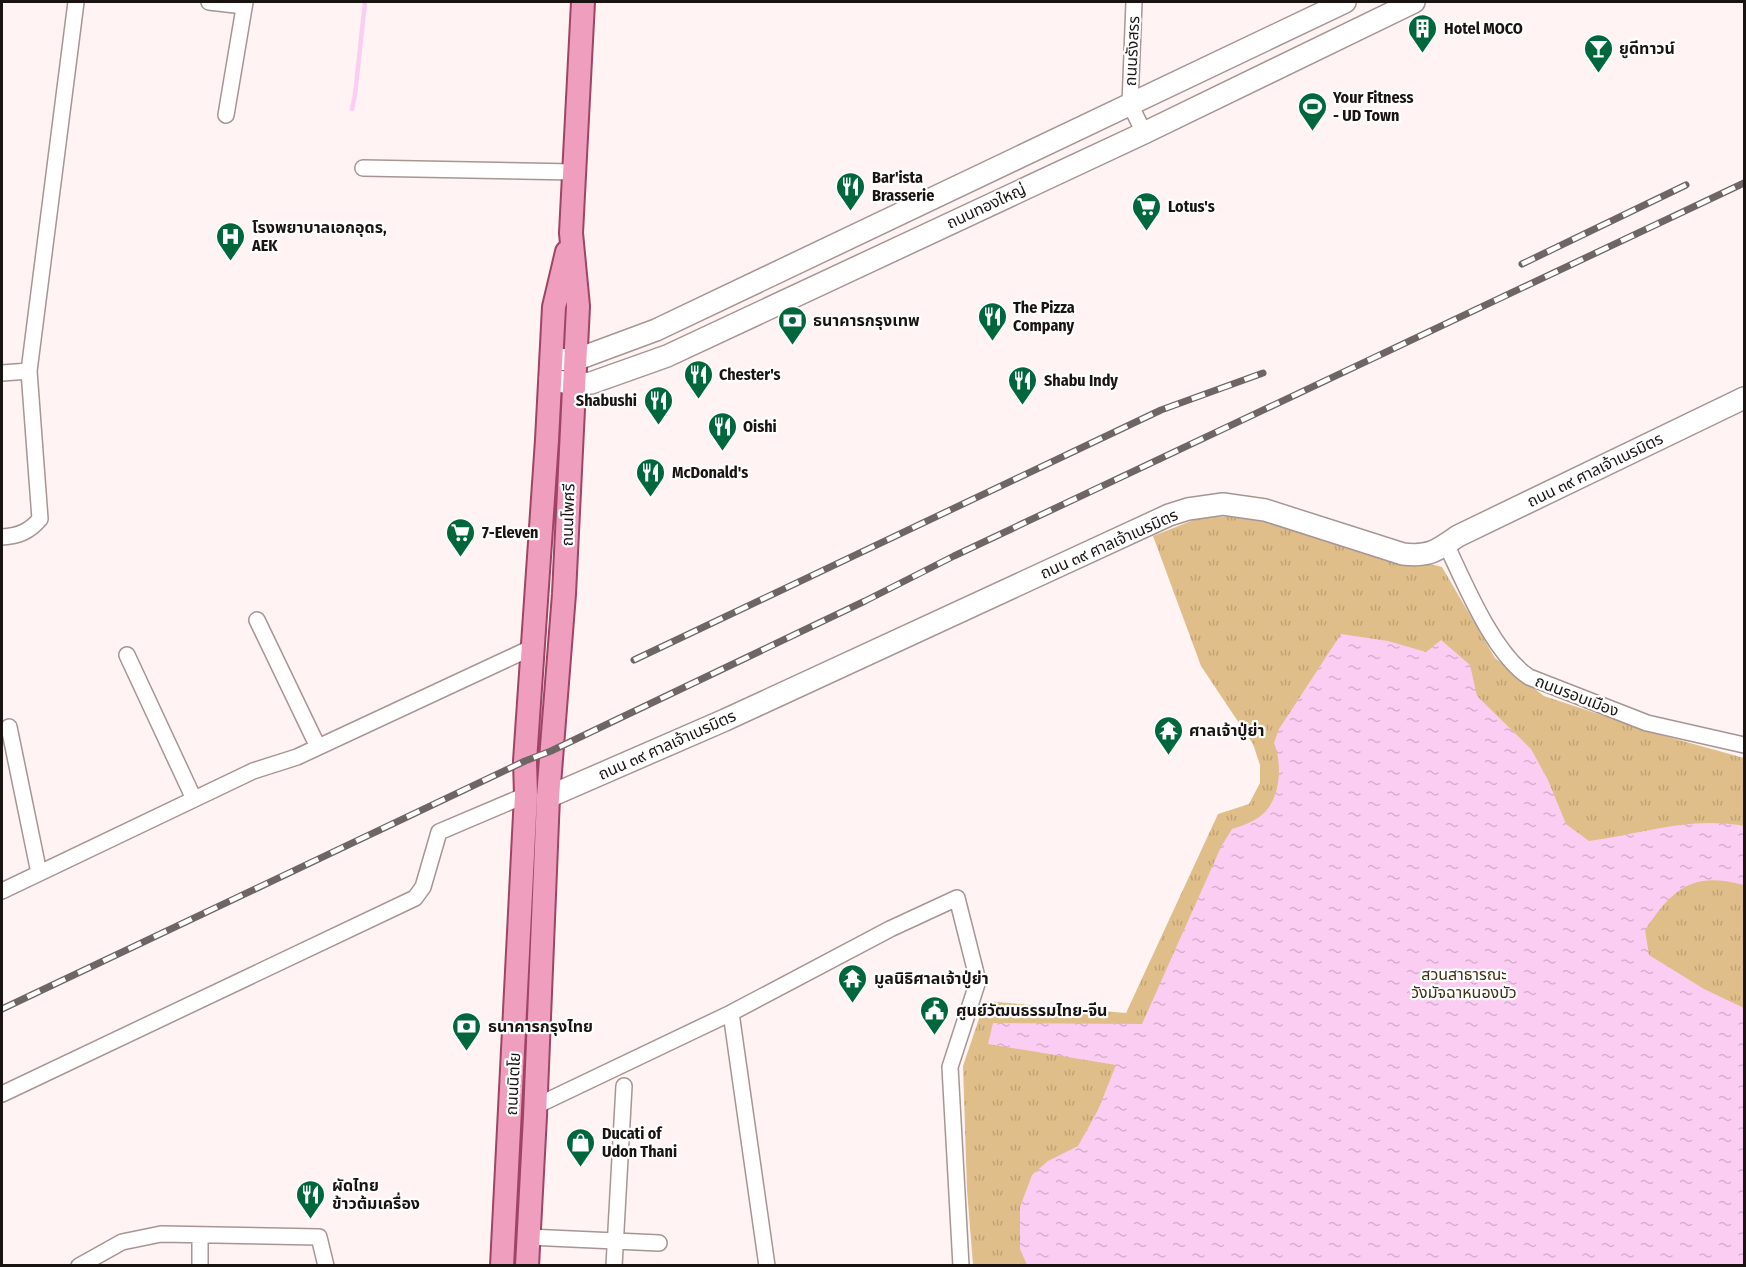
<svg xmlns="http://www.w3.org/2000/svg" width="1746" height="1267" font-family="'Fira Sans Condensed','Noto Sans Thai',sans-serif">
<defs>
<pattern id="park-tufts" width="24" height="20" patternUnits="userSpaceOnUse" patternTransform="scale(1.5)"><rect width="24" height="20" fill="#e0be89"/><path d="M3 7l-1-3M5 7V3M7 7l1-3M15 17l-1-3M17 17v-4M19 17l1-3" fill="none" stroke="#c0a275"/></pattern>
<pattern id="water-ripples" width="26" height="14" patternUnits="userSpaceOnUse" patternTransform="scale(1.5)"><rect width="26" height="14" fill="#fbcdf2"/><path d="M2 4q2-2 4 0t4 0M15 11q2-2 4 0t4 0" fill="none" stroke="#d7afce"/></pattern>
</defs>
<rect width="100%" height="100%" fill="#fff4f3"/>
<path fill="url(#park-tufts)" d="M 1246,516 L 1442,567 L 1495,658 L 1544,696 L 1665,736 L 1744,758 L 1744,1265 L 973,1265 L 967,1190 L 963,1066 L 985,1001 L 1126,1013 L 1218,814 L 1249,804 L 1260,783 L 1260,765 L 1253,744 L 1201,666 L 1153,536 L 1201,517 Z"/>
<path fill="url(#water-ripples)" d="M 1341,634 L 1388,641 L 1426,652 L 1441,640 L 1470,665 L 1477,696 L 1531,749 L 1548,780 L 1566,824 L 1589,841 C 1644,834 1688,816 1744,826 L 1744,885 C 1693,871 1673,888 1645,930 L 1649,955 L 1704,989 L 1744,1008 L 1744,1265 L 1027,1265 L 1020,1249 L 1020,1207 L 1032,1175 L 1048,1161 L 1078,1146 L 1098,1110 L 1116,1065 L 988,1044 L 993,1023 L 1142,1024 L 1221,847 L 1232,829 C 1244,825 1257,821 1266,811 C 1281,794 1282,762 1274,743 L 1279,729 Z"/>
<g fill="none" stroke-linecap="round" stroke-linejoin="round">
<path stroke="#fbcdf2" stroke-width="4.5" d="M 352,109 L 355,95 L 365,2"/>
<defs>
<path id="street" d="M 209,2 L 244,6
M 1134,2 L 1130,104 L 1144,133
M 226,115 L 245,2
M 363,168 L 575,172
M 2,373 L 29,371
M 2,537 C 18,536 29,532 40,519 L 29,371 L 76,2
M 1446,544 C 1465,584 1493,653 1529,677 L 1647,723 L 1744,745
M 257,620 L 318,747
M 127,655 L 194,799
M 9,727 L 39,873
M 2,891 L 253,771 L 297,757 L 533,647
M 731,1013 L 767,1266
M 2,1094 L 415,898 L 423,887 L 439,832 L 526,795
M 536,1106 L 731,1013 L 890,929 L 957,898 L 978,981 L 950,1067 L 961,1266
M 528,1237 L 659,1243
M 79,1266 L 122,1242 L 161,1234 L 319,1237 L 326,1266
M 200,1266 L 200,1235
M 614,1266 L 624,1086"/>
<path id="secondary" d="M 552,359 L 575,360 L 656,330 L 1345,2
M 550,379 L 573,384 L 591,383 L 667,356 L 1144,133 L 1414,2
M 548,797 L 725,720 L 1169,515 L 1188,509 L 1223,504 L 1265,510 L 1403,554 C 1429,557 1437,551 1458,536 L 1744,398"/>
<path id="primary" d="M 502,1266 L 526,795 L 525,761 L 547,440 L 554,307 L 567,252
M 527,1266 L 535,1116 L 548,797 L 564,594 L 578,306 L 571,233 L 583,2"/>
</defs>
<use href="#street" stroke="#a69593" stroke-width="18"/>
<use href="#secondary" stroke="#a69593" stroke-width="24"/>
<use href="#primary" stroke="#9e4465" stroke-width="26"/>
<use href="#street" stroke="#fff" stroke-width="15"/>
<use href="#secondary" stroke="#fff" stroke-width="21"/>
<use href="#primary" stroke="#f09ebe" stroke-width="22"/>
<defs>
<path id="rail" d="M 1522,264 L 1686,185
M 634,660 L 1161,410 L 1263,373
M 2,1009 L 525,761 L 551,751 L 865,601 L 954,556 L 1744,183"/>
</defs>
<use href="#rail" stroke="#6e6665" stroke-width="7"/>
<use href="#rail" stroke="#fff" stroke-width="4.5" stroke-dasharray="14" stroke-linecap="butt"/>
</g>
<defs>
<symbol id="building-pin" viewBox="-11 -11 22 30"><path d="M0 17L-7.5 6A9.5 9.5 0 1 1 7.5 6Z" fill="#00673c" stroke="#fff"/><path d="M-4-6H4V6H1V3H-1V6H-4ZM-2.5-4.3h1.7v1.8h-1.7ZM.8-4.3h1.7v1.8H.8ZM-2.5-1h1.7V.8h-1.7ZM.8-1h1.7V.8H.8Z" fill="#fff"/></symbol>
<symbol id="bar-pin" viewBox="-11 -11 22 30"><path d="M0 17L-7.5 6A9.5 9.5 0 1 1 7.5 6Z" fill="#00673c" stroke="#fff"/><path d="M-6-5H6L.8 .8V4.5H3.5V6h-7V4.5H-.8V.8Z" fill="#fff"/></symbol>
<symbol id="stadium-pin" viewBox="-11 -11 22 30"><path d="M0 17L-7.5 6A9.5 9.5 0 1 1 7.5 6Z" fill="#00673c" stroke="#fff"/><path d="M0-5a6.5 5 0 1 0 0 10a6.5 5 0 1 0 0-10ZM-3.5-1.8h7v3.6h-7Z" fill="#fff"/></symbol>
<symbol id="restaurant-pin" viewBox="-11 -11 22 30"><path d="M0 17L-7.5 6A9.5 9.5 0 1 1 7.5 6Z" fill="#00673c" stroke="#fff"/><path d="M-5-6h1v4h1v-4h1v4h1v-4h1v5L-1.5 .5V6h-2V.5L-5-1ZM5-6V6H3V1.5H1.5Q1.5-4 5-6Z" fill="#fff"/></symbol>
<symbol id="supermarket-pin" viewBox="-11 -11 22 30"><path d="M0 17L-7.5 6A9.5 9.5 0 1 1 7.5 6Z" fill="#00673c" stroke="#fff"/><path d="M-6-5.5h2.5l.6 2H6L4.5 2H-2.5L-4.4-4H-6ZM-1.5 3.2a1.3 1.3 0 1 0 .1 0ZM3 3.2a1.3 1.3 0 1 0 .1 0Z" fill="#fff"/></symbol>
<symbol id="hospital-pin" viewBox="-11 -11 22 30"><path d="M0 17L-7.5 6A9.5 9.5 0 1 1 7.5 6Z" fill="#00673c" stroke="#fff"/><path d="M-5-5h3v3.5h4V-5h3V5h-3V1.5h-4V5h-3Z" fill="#fff"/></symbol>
<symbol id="bank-pin" viewBox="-11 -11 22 30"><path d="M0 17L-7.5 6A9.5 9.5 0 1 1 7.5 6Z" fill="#00673c" stroke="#fff"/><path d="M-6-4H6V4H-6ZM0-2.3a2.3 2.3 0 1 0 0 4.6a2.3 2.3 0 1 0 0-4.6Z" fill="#fff"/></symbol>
<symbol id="temple-pin" viewBox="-11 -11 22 30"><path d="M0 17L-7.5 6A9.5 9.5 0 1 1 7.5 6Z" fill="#00673c" stroke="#fff"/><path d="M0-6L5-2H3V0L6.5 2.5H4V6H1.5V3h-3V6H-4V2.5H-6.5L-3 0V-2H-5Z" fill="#fff"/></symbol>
<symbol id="civic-pin" viewBox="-11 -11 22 30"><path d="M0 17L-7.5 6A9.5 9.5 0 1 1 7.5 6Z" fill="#00673c" stroke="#fff"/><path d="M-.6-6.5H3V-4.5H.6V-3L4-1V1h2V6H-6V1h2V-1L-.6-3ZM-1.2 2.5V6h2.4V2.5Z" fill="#fff"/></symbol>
<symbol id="shop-pin" viewBox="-11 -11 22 30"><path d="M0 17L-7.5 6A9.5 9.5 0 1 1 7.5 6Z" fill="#00673c" stroke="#fff"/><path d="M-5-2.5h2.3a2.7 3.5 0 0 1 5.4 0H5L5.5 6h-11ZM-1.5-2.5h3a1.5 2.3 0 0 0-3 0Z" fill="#fff"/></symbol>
</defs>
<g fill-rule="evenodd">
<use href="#building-pin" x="1406" y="12" width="33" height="45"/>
<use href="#bar-pin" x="1582" y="32" width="33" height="45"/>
<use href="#stadium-pin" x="1296" y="90" width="33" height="45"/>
<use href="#restaurant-pin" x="834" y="170" width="33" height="45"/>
<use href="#supermarket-pin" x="1130" y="190" width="33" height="45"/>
<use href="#hospital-pin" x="214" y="220" width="33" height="45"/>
<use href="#restaurant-pin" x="976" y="300" width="33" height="45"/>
<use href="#bank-pin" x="776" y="304" width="33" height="45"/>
<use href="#restaurant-pin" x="682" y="358" width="33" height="45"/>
<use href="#restaurant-pin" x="1006" y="364" width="33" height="45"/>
<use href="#restaurant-pin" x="642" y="384" width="33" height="45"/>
<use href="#restaurant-pin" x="706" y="410" width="33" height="45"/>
<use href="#restaurant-pin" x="634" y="456" width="33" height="45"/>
<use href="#supermarket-pin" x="444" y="516" width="33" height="45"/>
<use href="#temple-pin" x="1152" y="714" width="33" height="45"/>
<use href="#temple-pin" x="836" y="962" width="33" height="45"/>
<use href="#civic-pin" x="918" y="994" width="33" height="45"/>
<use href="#bank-pin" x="450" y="1010" width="33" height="45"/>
<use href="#shop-pin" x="564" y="1126" width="33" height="45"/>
<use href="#restaurant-pin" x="294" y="1178" width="33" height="45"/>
</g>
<g text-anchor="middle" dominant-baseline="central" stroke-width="4.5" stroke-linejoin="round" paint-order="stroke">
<g font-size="16" font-weight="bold" fill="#191312" stroke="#fff" text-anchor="start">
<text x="1444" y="28">Hotel MOCO</text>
<text x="1619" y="48">ยูดีทาวน์</text>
<text x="1333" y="97">Your Fitness<tspan x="1333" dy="18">- UD Town</tspan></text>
<text x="872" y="177">Bar'ista<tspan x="872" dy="18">Brasserie</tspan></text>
<text x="1168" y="206">Lotus's</text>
<text x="252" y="227">โรงพยาบาลเอกอุดร,<tspan x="252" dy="18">AEK</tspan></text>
<text x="1013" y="307">The Pizza<tspan x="1013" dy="18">Company</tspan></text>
<text x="813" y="320">ธนาคารกรุงเทพ</text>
<text x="719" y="374">Chester's</text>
<text x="1044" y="380">Shabu Indy</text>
<text x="637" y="400" text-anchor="end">Shabushi</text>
<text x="743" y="426">Oishi</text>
<text x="672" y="472">McDonald's</text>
<text x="482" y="532">7-Eleven</text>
<text x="1189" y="730">ศาลเจ้าปู่ย่า</text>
<text x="874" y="978">มูลนิธิศาลเจ้าปู่ย่า</text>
<text x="956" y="1010">ศูนย์วัฒนธรรมไทย-จีน</text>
<text x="488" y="1026">ธนาคารกรุงไทย</text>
<text x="602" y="1133">Ducati of<tspan x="602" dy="18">Udon Thani</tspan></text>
<text x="332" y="1185">ผัดไทย<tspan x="332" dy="18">ข้าวต้มเครื่อง</tspan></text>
</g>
<g font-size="16" fill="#191312" stroke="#fff">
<text transform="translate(1132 51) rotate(-87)">ถนนรังสรร</text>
<text transform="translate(986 206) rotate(-25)">ถนนทองใหญ่</text>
<text transform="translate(1595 470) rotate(-26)">ถนน ๓๙ ศาลเจ้าเนรมิตร</text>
<text transform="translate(568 515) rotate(-88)">ถนนโพศรี</text>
<text transform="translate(1109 544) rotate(-24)">ถนน ๓๙ ศาลเจ้าเนรมิตร</text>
<text transform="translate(1577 696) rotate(21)">ถนนรอบเมือง</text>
<text transform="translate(667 745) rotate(-24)">ถนน ๓๙ ศาลเจ้าเนรมิตร</text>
<text transform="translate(513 1084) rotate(-87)">ถนนนิตโย</text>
</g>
<g font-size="16" fill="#3f2e13" stroke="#fff">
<text x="1464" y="974">สวนสาธารณะ<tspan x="1464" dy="18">วังมัจฉาหนองบัว</tspan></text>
</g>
</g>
<rect width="1746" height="1267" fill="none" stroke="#191312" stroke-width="6"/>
</svg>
